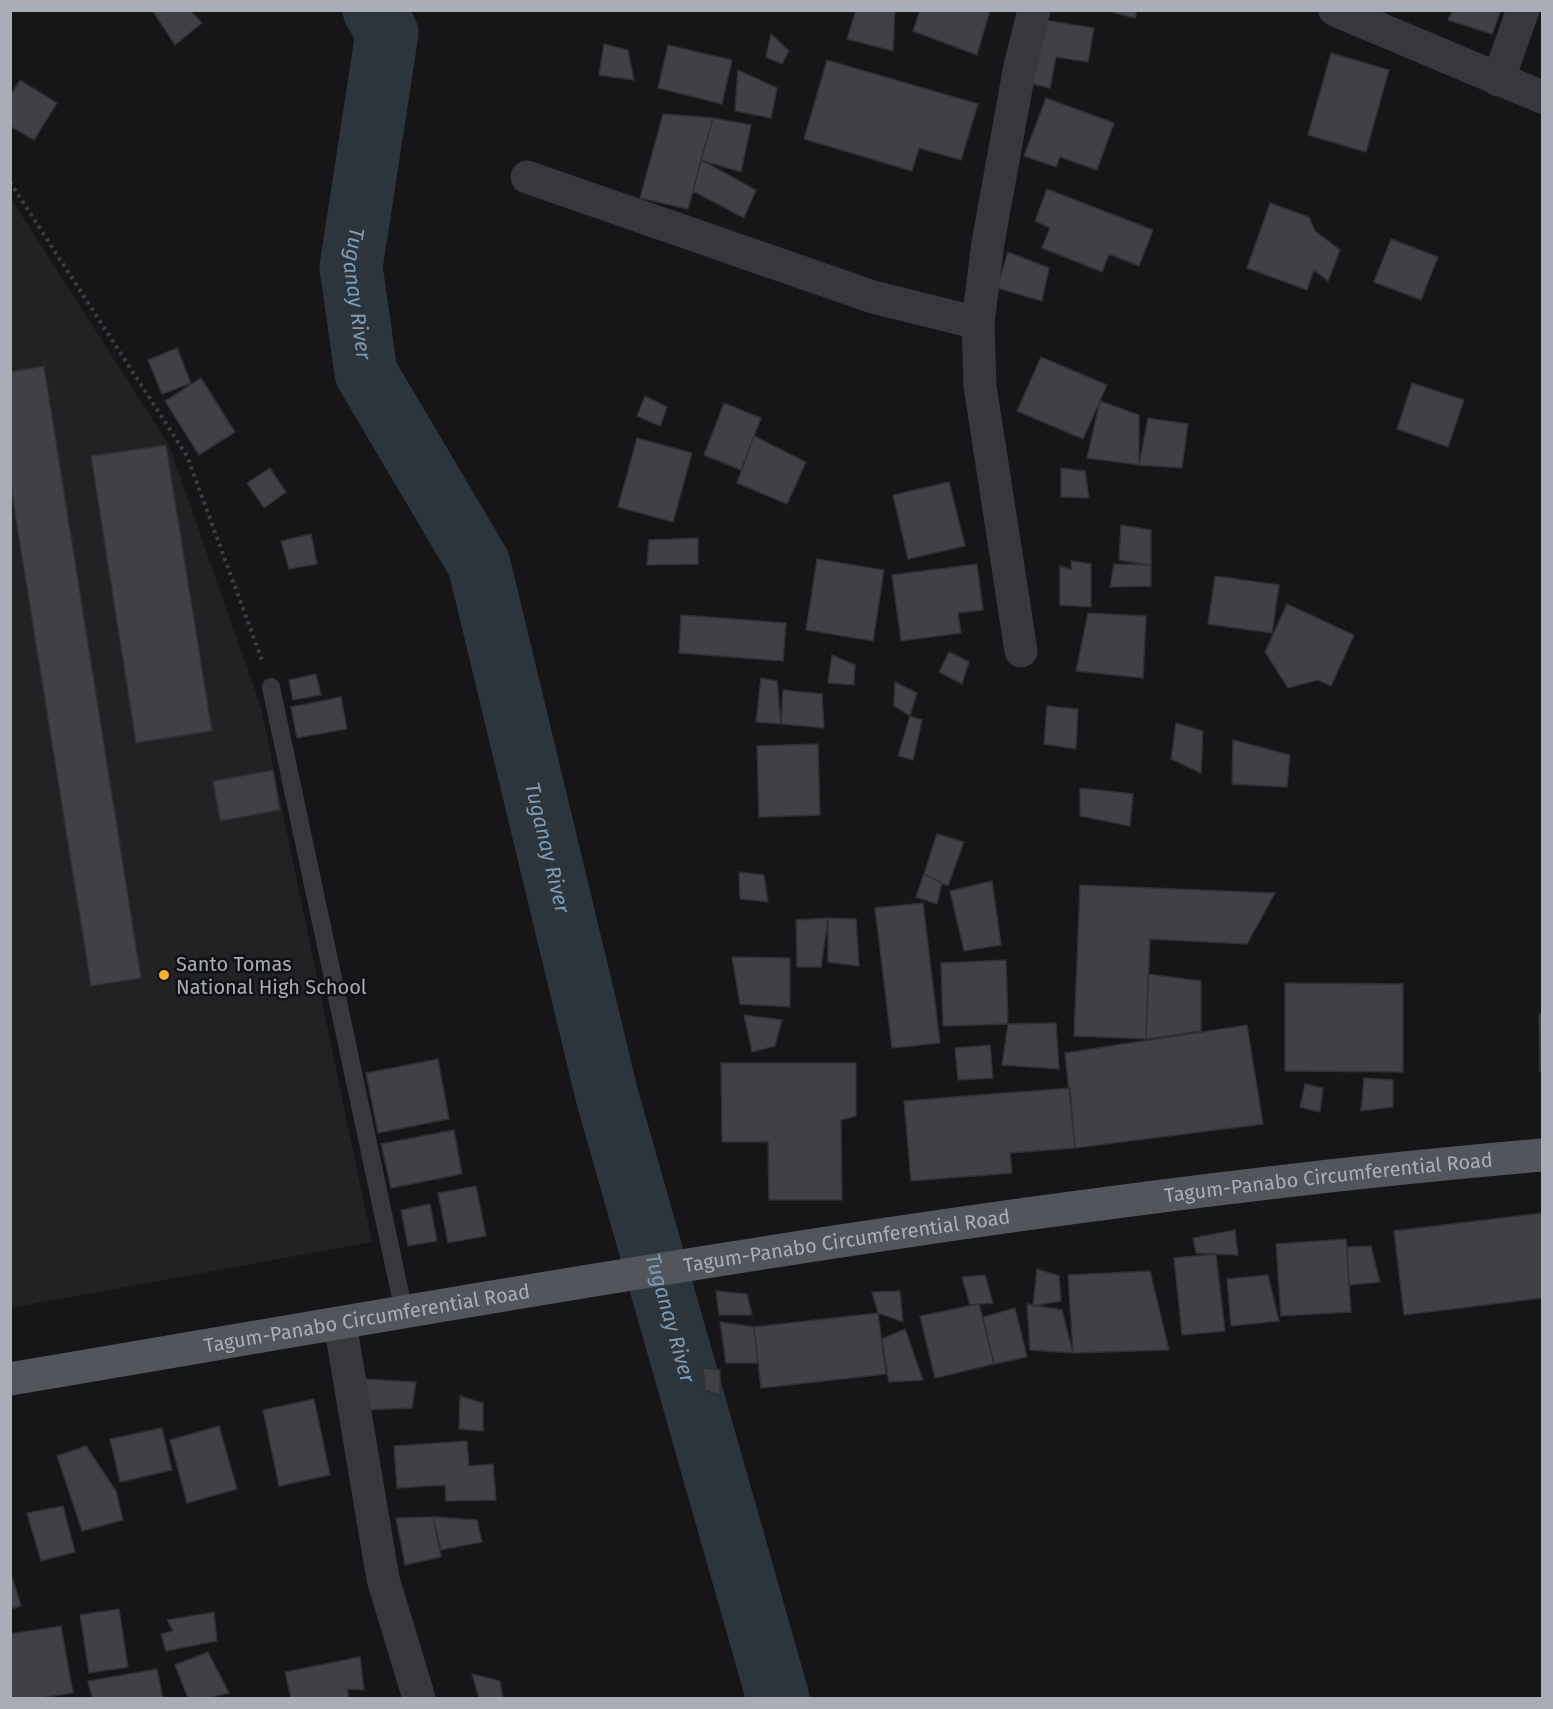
<svg xmlns="http://www.w3.org/2000/svg" width="1553" height="1709" font-family="'Fira Sans',sans-serif">
<rect width="100%" height="100%" fill="#161618"/>
<path fill="#222225" d="M 10,197 L 169,445 L 261,708 L 372,1242 L 11,1308 Z"/>
<g fill="none" stroke-linecap="round" stroke-linejoin="round">
<path stroke="#2c353c" stroke-width="63" id="s1" d="M 374,10 L 387,33 L 351,267 L 366,373 L 479,564 L 607,1096 L 778,1698"/>
</g>
<path fill="#404145" stroke="#303034" stroke-width="1.5" d="M 152,10 L 190,10 L 202,23 L 175,45 Z
M 856,10 L 895,10 L 893,51 L 847,39 Z
M 920,10 L 990,10 L 977,55 L 913,31 Z
M 1104,10 L 1137,10 L 1135,18 Z
M 1453,10 L 1501,10 L 1492,34 L 1448,20 Z
M 1039,19 L 1094,28 L 1088,62 L 1056,57 L 1050,88 L 1028,83 Z
M 771,34 L 789,51 L 782,64 L 766,57 Z
M 604,44 L 628,50 L 634,80 L 599,75 Z
M 668,45 L 732,60 L 722,104 L 658,88 Z
M 1331,53 L 1389,70 L 1366,152 L 1308,135 Z
M 827,60 L 978,104 L 961,160 L 919,148 L 912,171 L 804,139 Z
M 738,70 L 777,88 L 771,118 L 735,111 Z
M 20,80 L 57,103 L 34,140 L 10,126 L 10,96 Z
M 1046,98 L 1114,123 L 1097,170 L 1060,157 L 1056,167 L 1024,156 Z
M 663,114 L 713,118 L 688,209 L 640,198 Z
M 713,118 L 751,125 L 741,172 L 701,160 Z
M 701,160 L 756,190 L 744,218 L 693,191 Z
M 1047,189 L 1153,230 L 1139,266 L 1109,254 L 1102,272 L 1042,248 L 1050,228 L 1035,221 Z
M 1270,203 L 1309,217 L 1315,231 L 1340,250 L 1328,281 L 1314,270 L 1307,290 L 1247,268 Z
M 1391,239 L 1438,257 L 1421,300 L 1374,282 Z
M 1008,252 L 1049,268 L 1042,301 L 997,288 Z
M 177,348 L 191,383 L 162,394 L 148,360 Z
M 1041,357 L 1107,385 L 1083,439 L 1017,411 Z
M 44,366 L 141,978 L 91,986 L 10,482 L 10,372 Z
M 201,378 L 235,432 L 199,455 L 165,401 Z
M 1412,383 L 1464,400 L 1448,447 L 1397,429 Z
M 645,396 L 667,407 L 660,426 L 637,416 Z
M 1100,401 L 1139,415 L 1139,465 L 1087,458 Z
M 724,403 L 761,418 L 741,470 L 704,455 Z
M 1148,418 L 1188,424 L 1182,468 L 1139,465 Z
M 754,436 L 806,462 L 787,504 L 737,483 Z
M 637,438 L 692,453 L 673,522 L 618,507 Z
M 166,445 L 212,731 L 136,743 L 91,456 Z
M 270,468 L 286,492 L 264,508 L 247,483 Z
M 1061,468 L 1085,471 L 1089,498 L 1061,497 Z
M 949,482 L 965,546 L 908,559 L 893,495 Z
M 1121,525 L 1151,530 L 1151,565 L 1119,560 Z
M 311,534 L 317,564 L 289,569 L 281,541 Z
M 698,538 L 698,564 L 647,565 L 649,540 Z
M 817,559 L 884,570 L 873,641 L 806,630 Z
M 1071,561 L 1091,564 L 1091,607 L 1060,605 L 1060,566 L 1072,570 Z
M 977,564 L 983,610 L 958,613 L 961,633 L 901,641 L 892,575 Z
M 1114,564 L 1151,565 L 1151,586 L 1110,587 Z
M 1215,576 L 1279,585 L 1272,633 L 1208,624 Z
M 1287,604 L 1354,635 L 1331,686 L 1318,680 L 1288,688 L 1265,652 Z
M 1088,613 L 1146,616 L 1143,678 L 1076,671 Z
M 681,615 L 786,623 L 783,661 L 679,653 Z
M 949,652 L 969,662 L 962,684 L 939,672 Z
M 832,655 L 855,665 L 854,685 L 828,683 Z
M 316,674 L 321,695 L 293,700 L 289,680 Z
M 761,678 L 777,681 L 781,724 L 756,722 Z
M 895,682 L 917,693 L 910,716 L 894,706 Z
M 783,690 L 822,694 L 824,728 L 781,724 Z
M 341,697 L 347,729 L 297,738 L 291,707 Z
M 1047,706 L 1078,709 L 1076,749 L 1044,744 Z
M 910,716 L 922,720 L 913,760 L 898,756 Z
M 1176,723 L 1203,731 L 1201,773 L 1171,759 Z
M 1233,740 L 1290,755 L 1287,787 L 1232,784 Z
M 818,744 L 820,815 L 759,817 L 757,746 Z
M 273,770 L 280,810 L 220,821 L 213,781 Z
M 1080,788 L 1133,794 L 1130,826 L 1080,816 Z
M 937,834 L 964,842 L 948,886 L 924,874 Z
M 739,872 L 764,875 L 768,902 L 740,899 Z
M 924,874 L 942,883 L 937,904 L 916,897 Z
M 992,881 L 1001,945 L 964,951 L 950,891 Z
M 1080,885 L 1275,893 L 1247,944 L 1150,939 L 1146,1039 L 1074,1036 Z
M 923,903 L 940,1043 L 892,1048 L 875,908 Z
M 828,918 L 821,967 L 797,967 L 796,920 Z
M 828,918 L 856,919 L 859,966 L 828,962 Z
M 732,957 L 790,958 L 790,1007 L 740,1004 Z
M 1006,960 L 1008,1024 L 943,1026 L 941,963 Z
M 1148,974 L 1201,981 L 1201,1031 L 1146,1039 Z
M 1285,983 L 1403,984 L 1403,1072 L 1285,1071 Z
M 1539,1014 L 1542,1014 L 1542,1070 L 1540,1071 Z
M 744,1015 L 782,1020 L 775,1046 L 752,1052 Z
M 1056,1023 L 1059,1069 L 1002,1065 L 1008,1024 Z
M 1247,1025 L 1263,1124 L 1075,1148 L 1065,1053 Z
M 990,1045 L 993,1078 L 958,1080 L 955,1048 Z
M 438,1059 L 449,1119 L 378,1133 L 366,1073 Z
M 721,1063 L 856,1063 L 856,1116 L 841,1120 L 842,1200 L 769,1200 L 768,1142 L 722,1142 Z
M 1364,1078 L 1393,1080 L 1393,1107 L 1361,1111 Z
M 1305,1084 L 1323,1088 L 1320,1112 L 1300,1107 Z
M 1070,1088 L 1075,1148 L 1010,1153 L 1012,1173 L 911,1181 L 904,1101 Z
M 454,1130 L 462,1174 L 391,1188 L 381,1144 Z
M 476,1186 L 486,1236 L 448,1243 L 438,1193 Z
M 430,1204 L 437,1241 L 408,1246 L 401,1210 Z
M 1542,1213 L 1542,1298 L 1404,1315 L 1394,1231 Z
M 1235,1230 L 1238,1255 L 1196,1253 L 1193,1238 Z
M 1346,1239 L 1351,1312 L 1281,1316 L 1276,1244 Z
M 1371,1246 L 1380,1282 L 1349,1285 L 1347,1247 Z
M 1216,1254 L 1225,1331 L 1182,1335 L 1174,1258 Z
M 1037,1269 L 1059,1276 L 1061,1301 L 1033,1306 Z
M 1150,1271 L 1169,1350 L 1073,1353 L 1068,1275 Z
M 985,1275 L 993,1303 L 970,1305 L 962,1277 Z
M 1268,1275 L 1279,1321 L 1231,1326 L 1227,1279 Z
M 716,1291 L 747,1294 L 752,1315 L 719,1315 Z
M 900,1291 L 903,1322 L 878,1313 L 872,1292 Z
M 979,1304 L 994,1364 L 935,1378 L 920,1316 Z
M 1027,1304 L 1062,1310 L 1073,1353 L 1030,1350 Z
M 1015,1308 L 1027,1357 L 994,1364 L 983,1317 Z
M 878,1313 L 886,1374 L 761,1388 L 754,1327 Z
M 720,1322 L 754,1327 L 758,1363 L 726,1363 Z
M 905,1329 L 923,1380 L 889,1382 L 882,1339 Z
M 703,1368 L 720,1370 L 720,1395 L 705,1390 Z
M 364,1379 L 416,1382 L 412,1408 L 363,1410 Z
M 460,1396 L 483,1403 L 483,1431 L 459,1429 Z
M 314,1399 L 330,1475 L 279,1486 L 263,1410 Z
M 219,1426 L 237,1489 L 187,1503 L 170,1440 Z
M 162,1428 L 172,1470 L 120,1482 L 110,1439 Z
M 467,1441 L 469,1466 L 493,1464 L 496,1500 L 446,1501 L 445,1485 L 397,1488 L 394,1446 Z
M 86,1446 L 116,1491 L 123,1520 L 82,1531 L 57,1456 Z
M 63,1506 L 75,1552 L 41,1561 L 27,1513 Z
M 433,1517 L 477,1520 L 482,1542 L 441,1550 Z
M 433,1517 L 441,1557 L 405,1565 L 396,1518 Z
M 10,1570 L 21,1606 L 10,1609 Z
M 119,1609 L 128,1667 L 89,1673 L 80,1615 Z
M 214,1612 L 217,1641 L 166,1651 L 161,1634 L 173,1631 L 167,1620 Z
M 61,1626 L 73,1693 L 41,1698 L 11,1698 L 10,1634 Z
M 208,1652 L 229,1693 L 208,1698 L 188,1698 L 175,1665 Z
M 360,1657 L 364,1690 L 347,1689 L 349,1698 L 291,1698 L 285,1672 Z
M 157,1669 L 163,1698 L 92,1698 L 88,1681 Z
M 472,1674 L 500,1681 L 503,1698 L 479,1698 Z"/>
<g fill="none" stroke-linecap="round" stroke-linejoin="round">
<path stroke="#3d3f44" stroke-width="4" stroke-dasharray="3 4.5" stroke-linecap="butt" d="M 10,182 L 187,456 L 263,663"/>
<path stroke="#37383d" stroke-width="18" d="M 271,687 L 404,1312"/>
<path stroke="#37383d" stroke-width="33" d="M 1335,10 L 1542,97
M 1498,80 L 1523,10
M 527,177 L 873,297 L 978,323
M 1021,651 L 980,386 L 978,323 L 988,243 L 1020,66 L 1034,10
M 340,1323 L 383,1579 L 419,1698"/>
<path stroke="#53555c" stroke-width="33" id="s2" d="M 10,1379 C 519,1293 1028,1199 1542,1155"/>
</g>
<circle fill="#f2b134" stroke="#111113" stroke-width="2" cx="164" cy="975" r="6"/>
<g text-anchor="middle" dominant-baseline="central" stroke-width="5" stroke-linejoin="round" paint-order="stroke">
<g font-size="20" fill="#a8adb8" stroke="#111113" text-anchor="start">
<text x="176" y="964">Santo Tomas<tspan x="176" dy="23">National High School</tspan></text>
</g>
<g font-size="20" fill="#a8adb8" stroke="#111113">
<text stroke="none"><textPath href="#s2" startOffset="1334">Tagum-Panabo Circumferential Road</textPath></text>
<text stroke="none"><textPath href="#s2" startOffset="848">Tagum-Panabo Circumferential Road</textPath></text>
<text stroke="none"><textPath href="#s2" startOffset="362">Tagum-Panabo Circumferential Road</textPath></text>
</g>
<g font-size="21" font-style="italic" fill="#7f9bb3" stroke="#111113">
<text stroke="none"><textPath href="#s1" startOffset="290">Tuganay River</textPath></text>
<text stroke="none"><textPath href="#s1" startOffset="884">Tuganay River</textPath></text>
<text stroke="none"><textPath href="#s1" startOffset="1370">Tuganay River</textPath></text>
</g>
</g>
<rect width="1553" height="1709" fill="none" stroke="#a8adb8" stroke-width="24"/>
</svg>
